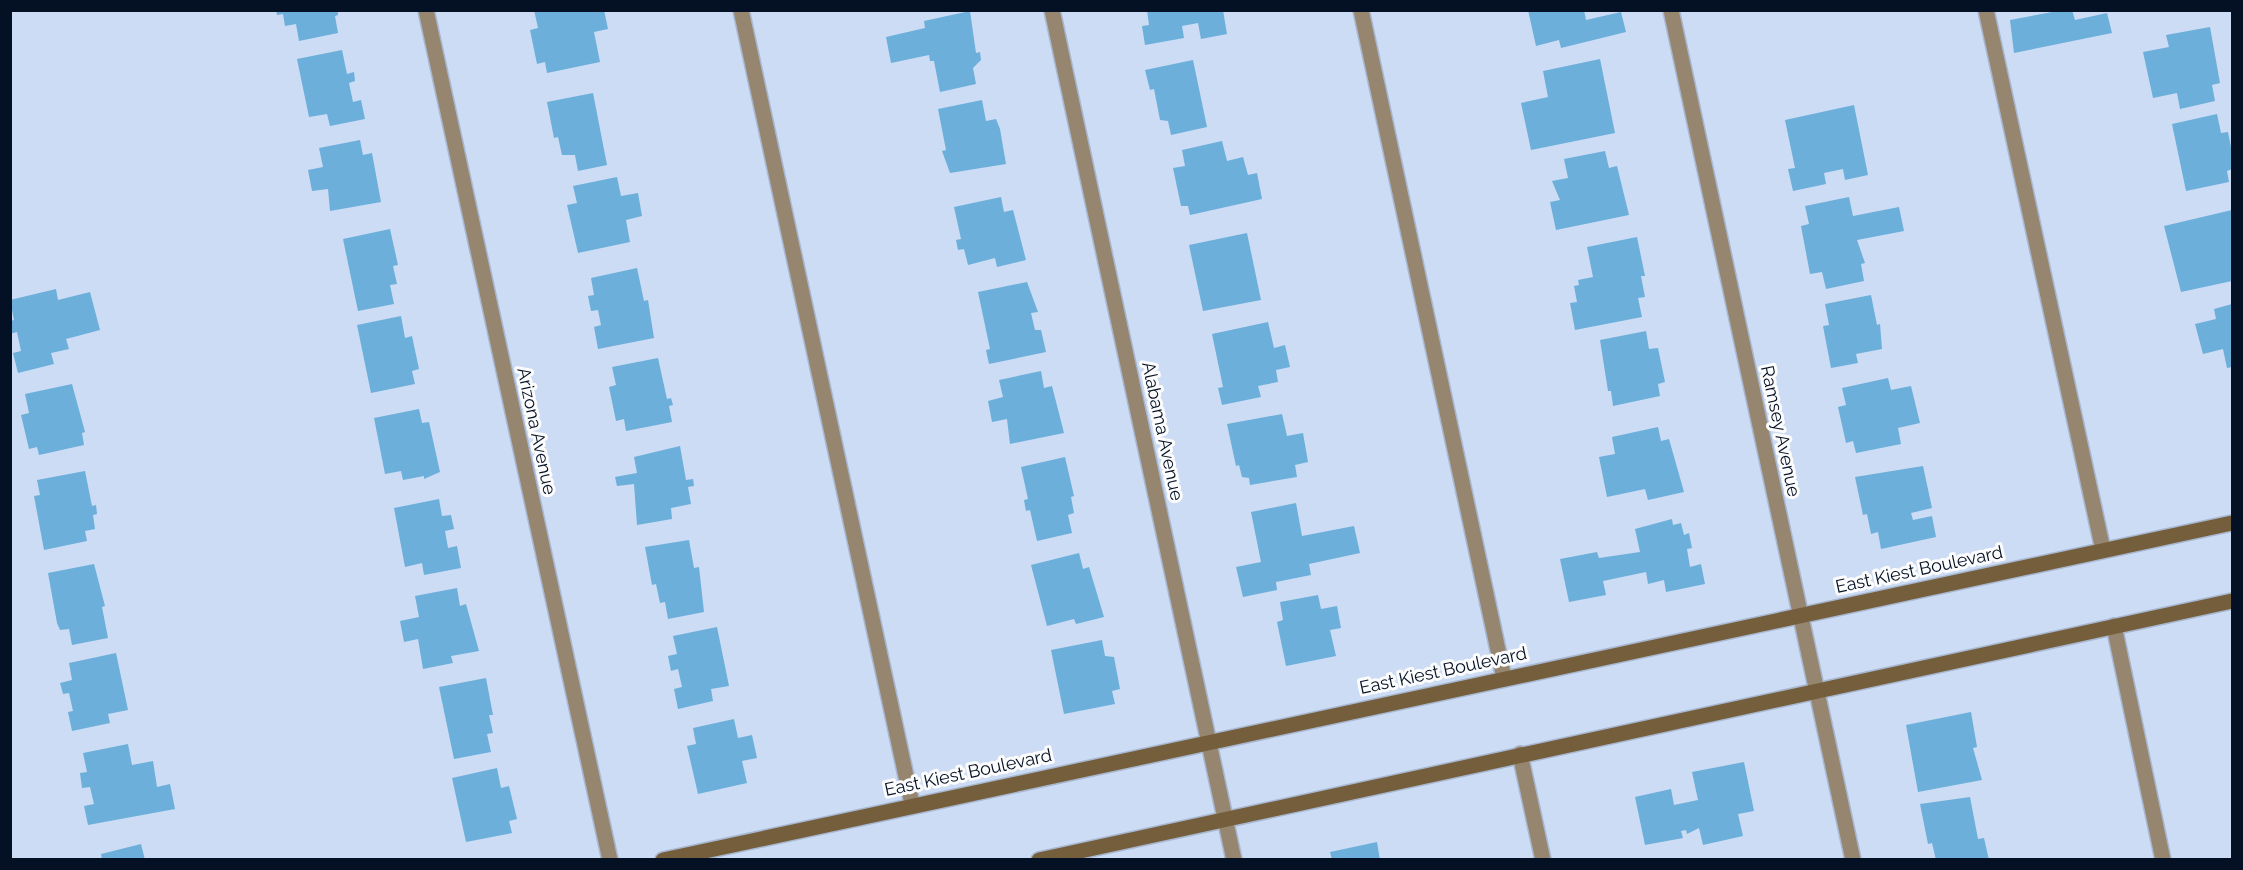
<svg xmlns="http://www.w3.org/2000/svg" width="2243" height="870" font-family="Raleway,sans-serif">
<rect width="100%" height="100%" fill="#ccdcf4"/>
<path fill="#6cafda" d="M 276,10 L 338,10 L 338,15 L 335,16 L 338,33 L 299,41 L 296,24 L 285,26 L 283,14 L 277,15 Z
M 534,10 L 604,10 L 608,29 L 594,32 L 600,62 L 547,73 L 545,62 L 537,64 L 530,30 L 538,28 Z
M 1147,10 L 1223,10 L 1227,34 L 1201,39 L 1198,23 L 1182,26 L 1184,38 L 1145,45 L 1142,26 L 1149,25 Z
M 1528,10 L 1584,10 L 1586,20 L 1621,12 L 1626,32 L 1561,48 L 1559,40 L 1536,46 Z
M 2063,10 L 2072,10 L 2075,20 L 2107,13 L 2112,33 L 2014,53 L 2010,20 Z
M 970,11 L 976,53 L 980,52 L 981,60 L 973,68 L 976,84 L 940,92 L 934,61 L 930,61 L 929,55 L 891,63 L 886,37 L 925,28 L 924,21 Z
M 2210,27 L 2220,83 L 2212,85 L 2215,101 L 2180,109 L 2177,93 L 2153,98 L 2143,52 L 2169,47 L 2166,35 Z
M 342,50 L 347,74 L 354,72 L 355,81 L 349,83 L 353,102 L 361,100 L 365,119 L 330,126 L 327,114 L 309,117 L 297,59 Z
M 1600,59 L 1615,133 L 1531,150 L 1521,103 L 1548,97 L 1543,71 Z
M 1193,60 L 1207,127 L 1171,135 L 1168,121 L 1160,120 L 1154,89 L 1150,90 L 1145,70 Z
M 593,93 L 607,165 L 578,171 L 575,155 L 562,155 L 558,137 L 554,138 L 547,102 Z
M 982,100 L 986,121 L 996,119 L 1000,129 L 1006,164 L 950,173 L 942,151 L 946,150 L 938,109 Z
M 1854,105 L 1868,175 L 1845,180 L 1843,169 L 1824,173 L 1826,184 L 1793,191 L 1788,169 L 1795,168 L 1785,120 Z
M 2217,114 L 2221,133 L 2228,132 L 2232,152 L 2232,169 L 2227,171 L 2229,182 L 2186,191 L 2172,124 Z
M 360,140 L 363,155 L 372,153 L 381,202 L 330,211 L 328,189 L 312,191 L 308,170 L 323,167 L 319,148 Z
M 1222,141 L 1227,161 L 1243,157 L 1248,175 L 1257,173 L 1262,199 L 1190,215 L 1188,206 L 1181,206 L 1173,168 L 1185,166 L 1182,150 Z
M 1605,151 L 1609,168 L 1617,166 L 1629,215 L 1556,230 L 1550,202 L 1560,200 L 1552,181 L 1568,178 L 1564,159 Z
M 617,177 L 621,196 L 638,193 L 642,216 L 626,220 L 630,242 L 578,253 L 567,205 L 577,203 L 573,186 Z
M 1001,197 L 1004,212 L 1013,210 L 1026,260 L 997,267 L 995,258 L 968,265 L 964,249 L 958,250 L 956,240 L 961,239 L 954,207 Z
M 1849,197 L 1853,216 L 1899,207 L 1904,231 L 1857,240 L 1865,263 L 1861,264 L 1864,281 L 1826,289 L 1822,272 L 1810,274 L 1801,226 L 1809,224 L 1805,206 Z
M 2232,210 L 2232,281 L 2181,292 L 2164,226 Z
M 390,229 L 398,265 L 393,266 L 397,284 L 390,285 L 394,304 L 358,311 L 343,239 Z
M 1247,233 L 1261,300 L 1203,311 L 1189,245 Z
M 1637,237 L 1645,276 L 1641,276 L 1645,297 L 1638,298 L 1642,317 L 1575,330 L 1570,303 L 1577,302 L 1574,286 L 1579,285 L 1578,280 L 1593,277 L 1587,247 Z
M 637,268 L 644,301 L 648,300 L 654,338 L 598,349 L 594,327 L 601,325 L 598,310 L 591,311 L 588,296 L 594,295 L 591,278 Z
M 1027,282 L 1038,312 L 1031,313 L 1035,330 L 1041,330 L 1046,352 L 989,364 L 986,350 L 990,349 L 978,292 Z
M 56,289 L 58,300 L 90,292 L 100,330 L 66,339 L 69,349 L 51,353 L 54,364 L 18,373 L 13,353 L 21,351 L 17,332 L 10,334 L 10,321 L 14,320 L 10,300 Z
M 1871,295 L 1877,325 L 1880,324 L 1882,349 L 1856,354 L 1858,363 L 1831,368 L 1823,326 L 1829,325 L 1825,304 Z
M 2232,304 L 2232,367 L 2227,368 L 2223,349 L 2203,354 L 2195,324 L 2216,319 L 2214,309 Z
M 401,316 L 405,338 L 412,336 L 419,369 L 412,371 L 415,384 L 371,393 L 357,325 Z
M 1268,322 L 1274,348 L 1285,345 L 1290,367 L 1276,370 L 1278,382 L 1258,386 L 1261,397 L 1222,405 L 1218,388 L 1223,387 L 1212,334 Z
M 1646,331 L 1649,349 L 1658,348 L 1665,382 L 1658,384 L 1660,396 L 1613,406 L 1611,391 L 1608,391 L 1600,340 Z
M 658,358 L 667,399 L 671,398 L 673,405 L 669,406 L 672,422 L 626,431 L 624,419 L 616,421 L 609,387 L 616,385 L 612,367 Z
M 1041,371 L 1044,388 L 1052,386 L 1064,433 L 1010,444 L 1007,419 L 992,422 L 988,401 L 1003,397 L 999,380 Z
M 1888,378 L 1891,390 L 1911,386 L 1920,423 L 1898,428 L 1901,444 L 1856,453 L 1853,441 L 1846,443 L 1838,407 L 1846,405 L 1842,388 Z
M 72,384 L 85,432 L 82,433 L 84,445 L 39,455 L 37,447 L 29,449 L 21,415 L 29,413 L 25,394 Z
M 419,409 L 422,423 L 429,422 L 440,472 L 424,479 L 424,476 L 403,480 L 401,471 L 385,474 L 374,418 Z
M 1282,414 L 1287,436 L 1303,433 L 1308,462 L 1295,465 L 1297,477 L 1250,485 L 1249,478 L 1242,477 L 1239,465 L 1236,466 L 1227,424 Z
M 1658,427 L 1661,441 L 1669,439 L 1684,492 L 1648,500 L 1645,489 L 1607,497 L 1599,457 L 1615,454 L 1612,437 Z
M 680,446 L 686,480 L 693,479 L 694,486 L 688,487 L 691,504 L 671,508 L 672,519 L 637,525 L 634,484 L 617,486 L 615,477 L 637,473 L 634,457 Z
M 1065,457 L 1074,496 L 1071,497 L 1074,513 L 1068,515 L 1072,533 L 1037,541 L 1030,510 L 1026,511 L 1024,500 L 1028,499 L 1021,467 Z
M 1923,466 L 1932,508 L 1911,513 L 1913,520 L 1932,516 L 1936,537 L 1881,549 L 1878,532 L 1871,534 L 1867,514 L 1863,515 L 1855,477 Z
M 85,471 L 92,506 L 96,505 L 97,514 L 93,515 L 95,529 L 85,531 L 87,541 L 44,550 L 34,496 L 40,495 L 37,480 Z
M 439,499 L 442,516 L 451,515 L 454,529 L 445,531 L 448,548 L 457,546 L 461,568 L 424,575 L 422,563 L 405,567 L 394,508 Z
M 1296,503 L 1302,536 L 1354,526 L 1360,553 L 1309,564 L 1311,575 L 1276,582 L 1277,590 L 1243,597 L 1236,567 L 1261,562 L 1251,512 Z
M 1672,519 L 1673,525 L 1681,523 L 1684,535 L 1689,533 L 1692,548 L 1687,549 L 1690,567 L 1701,564 L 1705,584 L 1666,592 L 1664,580 L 1648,584 L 1646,572 L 1603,581 L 1606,595 L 1569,602 L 1560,559 L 1597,552 L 1599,558 L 1640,552 L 1635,529 Z
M 689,540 L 694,568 L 699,567 L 704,612 L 668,619 L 665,602 L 660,603 L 656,584 L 652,585 L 645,547 Z
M 1079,553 L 1083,569 L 1089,567 L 1104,617 L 1076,624 L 1074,619 L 1047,626 L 1031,565 Z
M 94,564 L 105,606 L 102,607 L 108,638 L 72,645 L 69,629 L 60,630 L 57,623 L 48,573 Z
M 457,588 L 460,606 L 466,604 L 479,651 L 451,656 L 453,663 L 423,669 L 418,639 L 404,642 L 400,621 L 419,617 L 415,596 Z
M 1318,595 L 1321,609 L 1337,606 L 1341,628 L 1330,630 L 1336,656 L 1286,666 L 1277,622 L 1283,620 L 1280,602 Z
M 717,627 L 729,686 L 711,689 L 713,701 L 678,709 L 674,689 L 682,687 L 678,669 L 671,671 L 668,656 L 677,654 L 673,636 Z
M 1102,640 L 1105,656 L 1114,657 L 1120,689 L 1112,691 L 1115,704 L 1064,714 L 1051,650 Z
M 116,653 L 128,710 L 108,714 L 110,723 L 72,731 L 68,712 L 73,711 L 69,693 L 63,694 L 60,683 L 72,680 L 69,663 Z
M 486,678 L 493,715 L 489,715 L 493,733 L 487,734 L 491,752 L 454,759 L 439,687 Z
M 1971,712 L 1977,747 L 1973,748 L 1982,780 L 1918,792 L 1906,725 Z
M 734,719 L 738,738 L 752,735 L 757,758 L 742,761 L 747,783 L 698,794 L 687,746 L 696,744 L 693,728 Z
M 128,744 L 132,765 L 153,761 L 157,787 L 170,784 L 175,809 L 88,825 L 84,806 L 94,804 L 90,787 L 82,788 L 80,773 L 87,772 L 83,753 Z
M 1744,762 L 1754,811 L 1738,814 L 1743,836 L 1703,845 L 1699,828 L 1687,834 L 1686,830 L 1681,831 L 1683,838 L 1645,845 L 1635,797 L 1671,789 L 1674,805 L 1698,800 L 1692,772 Z
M 497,768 L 501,788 L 509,786 L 517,819 L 509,821 L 512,833 L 466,842 L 452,778 Z
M 1970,797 L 1978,839 L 1984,838 L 1989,860 L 1936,860 L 1932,843 L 1928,844 L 1920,804 Z
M 1377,842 L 1380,860 L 1332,860 L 1330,852 Z
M 141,844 L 145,860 L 102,860 L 101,854 Z"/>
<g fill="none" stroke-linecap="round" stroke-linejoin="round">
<defs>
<path id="service" d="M 741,10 L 912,804
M 1361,10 L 1504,678
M 1986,10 L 2103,550
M 2114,626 L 2163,860
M 1520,754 L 1543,860"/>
<path id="minor" d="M 426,10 L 610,860
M 1052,10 L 1234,860
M 1671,10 L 1853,860"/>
<path id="secondary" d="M 663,860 L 2232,523
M 1039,860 L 2232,601"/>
</defs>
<use href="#service" stroke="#a8b7cf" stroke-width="18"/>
<use href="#minor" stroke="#a8b7cf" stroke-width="18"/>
<use href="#secondary" stroke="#a8b7cf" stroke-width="18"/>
<use href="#service" stroke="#968670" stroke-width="15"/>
<use href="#minor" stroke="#968670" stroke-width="15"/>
<use href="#secondary" stroke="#745e3c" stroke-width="15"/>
</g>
<g text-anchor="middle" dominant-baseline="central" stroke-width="6" stroke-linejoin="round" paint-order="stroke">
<g font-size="18" fill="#041024" stroke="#fcfcfc">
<text transform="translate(537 431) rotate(78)">Arizona Avenue</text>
<text transform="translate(1163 431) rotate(78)">Alabama Avenue</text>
<text transform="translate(1781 431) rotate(78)">Ramsey Avenue</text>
<text transform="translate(1919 569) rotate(-12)">East Kiest Boulevard</text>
<text transform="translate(1443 670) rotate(-12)">East Kiest Boulevard</text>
<text transform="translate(968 772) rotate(-12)">East Kiest Boulevard</text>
</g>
</g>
<rect width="2243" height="870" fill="none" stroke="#041024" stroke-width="24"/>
</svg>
